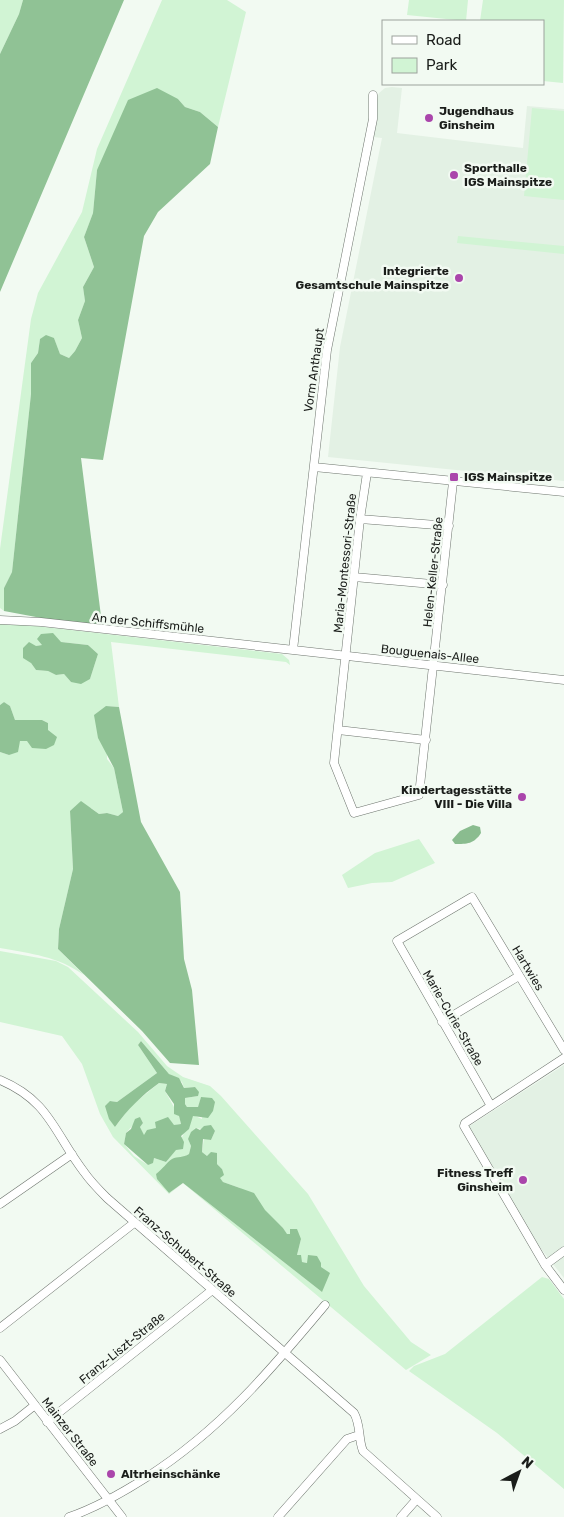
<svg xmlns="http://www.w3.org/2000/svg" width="564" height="1517" font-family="Rubik,sans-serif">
<rect width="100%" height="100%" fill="#f2faf2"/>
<path fill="#e3f1e4" d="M 392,87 L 402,88 L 397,133 L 523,148 L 527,106 L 564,109 L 564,481 L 328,457 L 340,347 L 382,138 L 373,137 L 377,100 L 379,93 L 385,88 Z
M 564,1065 L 564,1278 L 538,1245 L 468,1127 Z"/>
<path fill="#d1f4d4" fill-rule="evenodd" d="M 0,0 L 23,0 L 19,14 L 0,54 Z
M 162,0 L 227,0 L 246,12 L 218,127 L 200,112 L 185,107 L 178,99 L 97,170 L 93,213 L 84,237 L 94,267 L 83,287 L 85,301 L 78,320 L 82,338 L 75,351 L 69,358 L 60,354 L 54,338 L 40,339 L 38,353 L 31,363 L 31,394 L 12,572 L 4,588 L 4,611 L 0,608 L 0,549 L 31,319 L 38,293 L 82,212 L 97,149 Z
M 409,0 L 468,0 L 466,21 L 407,15 Z
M 483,0 L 564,0 L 563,83 L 543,81 L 543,21 L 480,21 Z
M 532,108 L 564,111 L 564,200 L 524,196 Z
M 458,236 L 564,246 L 564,254 L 457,243 Z
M 0,622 L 282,654 L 289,660 L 290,665 L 286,662 L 111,642 L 119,707 L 106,706 L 107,759 L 114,768 L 123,812 L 118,816 L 107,813 L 99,814 L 91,808 L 70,811 L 73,869 L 59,929 L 58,949 L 84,975 C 57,956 32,954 0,948 L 0,752 L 9,755 L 17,747 L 20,741 L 27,741 L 48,730 L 48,723 L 42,720 L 15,720 L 10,706 L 4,702 L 0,705 ZM 61,642 L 88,645 L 98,654 L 90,679 L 71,682 L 64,674 L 56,675 L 48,671 L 36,670 L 31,663 L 36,646 Z
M 419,839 L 435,863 L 392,882 L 372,883 L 348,888 L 342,875 L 375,853 Z
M 0,951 L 56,961 L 68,967 L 138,1032 L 167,1066 L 183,1077 L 210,1086 L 221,1096 L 308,1194 L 364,1286 L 411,1342 L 431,1355 L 406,1370 L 183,1183 L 169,1194 L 113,1137 L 100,1114 L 82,1064 L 62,1036 L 0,1022 ZM 141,1041 L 169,1074 L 182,1082 L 184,1088 L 195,1087 L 198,1096 L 185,1098 L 185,1104 L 187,1107 L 198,1108 L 201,1097 L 202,1119 L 193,1115 C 185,1131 178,1147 166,1162 L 154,1158 L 148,1165 L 134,1156 L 124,1144 L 126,1133 L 140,1117 L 143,1123 L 140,1127 L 144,1136 L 157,1128 L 181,1124 L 179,1116 L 165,1091 L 167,1084 L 159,1083 L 131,1106 L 115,1127 L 110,1101 L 117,1102 L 157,1073 L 138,1045 ZM 195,1128 L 215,1131 L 211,1140 L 204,1138 L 202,1152 L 207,1156 L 217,1153 L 217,1164 L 222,1169 L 219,1178 L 223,1182 L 240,1188 L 283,1228 L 287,1235 L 301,1239 L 297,1255 L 302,1262 L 307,1263 L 322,1292 L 183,1183 L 169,1193 L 156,1174 L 189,1154 L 191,1146 L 188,1139 Z
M 542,1277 L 549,1279 L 564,1299 L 564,1489 L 497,1433 L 409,1371 L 414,1366 L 445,1354 Z"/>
<path fill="#90c295" d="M 23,0 L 124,0 L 0,292 L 0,54 L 19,14 Z
M 157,88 L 178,99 L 185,107 L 200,112 L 218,127 L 210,164 L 158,212 L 144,236 L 103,460 L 81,458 L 102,624 L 68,623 L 4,611 L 4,588 L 12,572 L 31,394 L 31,363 L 38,353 L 40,339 L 46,335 L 54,338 L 60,354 L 69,358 L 75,351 L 82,338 L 78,320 L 85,301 L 83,287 L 94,267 L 84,237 L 93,213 L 97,170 L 128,100 Z
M 53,633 L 61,642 L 88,645 L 98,654 L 90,679 L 81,684 L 71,682 L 64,674 L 56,675 L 48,671 L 36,670 L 31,663 L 23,658 L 23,648 L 29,642 L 36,646 L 42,645 L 37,639 L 41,634 Z
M 4,702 L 10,706 L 15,720 L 42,720 L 48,723 L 48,730 L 57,737 L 54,745 L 46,749 L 32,748 L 27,741 L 20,741 L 18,752 L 9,755 L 0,752 L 0,705 Z
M 106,706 L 119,707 L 141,822 L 180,892 L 184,959 L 192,990 L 199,1065 L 170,1063 L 142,1031 L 58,949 L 59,929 L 73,869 L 70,811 L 81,801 L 99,814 L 107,813 L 118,816 L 123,812 L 114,768 L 98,738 L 94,715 Z
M 141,1041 L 169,1074 L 179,1078 L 184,1088 L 195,1087 L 199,1092 L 198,1096 L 185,1098 L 185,1104 L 187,1107 L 198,1107 L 201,1097 L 212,1098 L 215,1102 L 213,1111 L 208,1118 L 193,1116 L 189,1129 L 181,1136 L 184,1142 L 183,1149 L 176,1150 L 166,1162 L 154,1158 L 153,1163 L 148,1165 L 124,1144 L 126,1133 L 131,1129 L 135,1119 L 140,1117 L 143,1123 L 140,1127 L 144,1135 L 147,1130 L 156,1128 L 155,1122 L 168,1117 L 174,1125 L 181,1124 L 179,1116 L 174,1114 L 174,1104 L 165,1091 L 167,1084 L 159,1083 C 141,1096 128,1109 115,1127 L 109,1119 L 105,1106 L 110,1101 L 117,1102 L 157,1073 L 138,1045 Z
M 211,1125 L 215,1131 L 211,1140 L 203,1139 L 202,1152 L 207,1156 L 211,1152 L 217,1153 L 217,1164 L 222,1169 L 224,1175 L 220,1178 L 223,1182 L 254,1193 L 265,1210 L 283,1228 L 287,1234 L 290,1234 L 290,1229 L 297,1229 L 301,1239 L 297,1255 L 301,1255 L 302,1262 L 307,1263 L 308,1255 L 317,1256 L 321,1263 L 321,1267 L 330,1273 L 322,1292 L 183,1183 L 169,1193 L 157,1179 L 156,1174 C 163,1169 166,1163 172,1159 C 178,1156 183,1158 189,1154 L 191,1146 L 188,1139 L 191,1132 L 196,1128 L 200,1130 L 204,1126 Z"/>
<path fill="#8abc8f" d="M 473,825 L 480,827 L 481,833 C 474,844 467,844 455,844 L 452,840 L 460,831 Z"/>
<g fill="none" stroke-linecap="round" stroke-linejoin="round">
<defs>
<path id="street" d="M 314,467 L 564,492
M 367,473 L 360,519 L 334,763 L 354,813 L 419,795 L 453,482
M 360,519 L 449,526
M 354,577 L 443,585
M 0,620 L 41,622 L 564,680
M 293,650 L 327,350 L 373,119 L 373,95
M 338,730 L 426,740
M 442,1022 L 519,976
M 564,1058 L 465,1123 L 464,1126 L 545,1265 L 564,1290
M 0,1080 C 50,1101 54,1133 84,1172 C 91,1182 99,1190 107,1198 L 354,1413 C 361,1425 358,1439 363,1451 L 437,1517
M 491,1106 L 397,941 L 472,897 L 564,1050
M 0,1204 L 72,1154
M 545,1265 L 564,1251
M 0,1328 L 134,1223
M 0,1360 L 122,1517
M 47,1422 L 211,1291
M 0,1429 L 15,1421 L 35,1405
M 69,1517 C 98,1507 122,1493 147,1477 C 220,1430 270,1371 325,1305
M 278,1517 L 347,1439 L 359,1435
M 401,1517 L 416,1500"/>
</defs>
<use href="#street" stroke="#6e756e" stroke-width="9"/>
<use href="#street" stroke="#fff" stroke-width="8"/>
</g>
<g fill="#aa45ab" stroke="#f2faf2" stroke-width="2">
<circle cx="429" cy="118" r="5"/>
<circle cx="454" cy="175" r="5"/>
<circle cx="459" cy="278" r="5"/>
<rect x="449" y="472" width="10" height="10" rx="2.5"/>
<circle cx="522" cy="797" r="5"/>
<circle cx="523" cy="1180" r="5"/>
<circle cx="111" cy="1474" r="5"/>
</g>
<g text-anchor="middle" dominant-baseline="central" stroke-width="5" stroke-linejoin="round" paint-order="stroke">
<g font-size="12" font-weight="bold" fill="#1a1d1a" stroke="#f2faf2" text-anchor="start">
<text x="439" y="111">Jugendhaus<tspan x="439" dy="14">Ginsheim</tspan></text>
<text x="464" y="168">Sporthalle<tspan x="464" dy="14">IGS Mainspitze</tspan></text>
<text x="449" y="271" text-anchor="end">Integrierte<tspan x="449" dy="14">Gesamtschule Mainspitze</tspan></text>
<text x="464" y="477">IGS Mainspitze</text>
<text x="512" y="790" text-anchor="end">Kindertagesstätte<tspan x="512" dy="14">VIII - Die Villa</tspan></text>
<text x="513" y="1173" text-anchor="end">Fitness Treff<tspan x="513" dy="14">Ginsheim</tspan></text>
<text x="121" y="1474">Altrheinschänke</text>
</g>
<g font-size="12" fill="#1a1d1a" stroke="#f2faf2">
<text transform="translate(314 370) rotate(-82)">Vorm Anthaupt</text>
<text transform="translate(345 563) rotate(-84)">Maria-Montessori-Straße</text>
<text transform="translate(433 572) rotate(-84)">Helen-Keller-Straße</text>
<text transform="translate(148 623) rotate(6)">An der Schiffsmühle</text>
<text transform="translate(430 654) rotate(6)">Bouguenais-Allee</text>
<text transform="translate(528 968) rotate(59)">Hartwies</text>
<text transform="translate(453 1018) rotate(60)">Marie-Curie-Straße</text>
<text transform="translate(185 1252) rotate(41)">Franz-Schubert-Straße</text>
<text transform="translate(122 1348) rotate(-39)">Franz-Liszt-Straße</text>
<text transform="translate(70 1432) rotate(52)">Mainzer Straße</text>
</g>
</g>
<rect x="382" y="20" width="162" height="65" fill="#f2faf2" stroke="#9ca29c"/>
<rect x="392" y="36" width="25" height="8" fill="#ffffff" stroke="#9ca29c"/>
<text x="426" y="45" font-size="15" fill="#1a1d1a">Road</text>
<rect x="392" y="58" width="25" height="15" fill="#d1f4d4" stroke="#9ca29c"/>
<text x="426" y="70" font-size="15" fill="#1a1d1a">Park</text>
<g transform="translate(519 1472) rotate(41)" stroke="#f2faf2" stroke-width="4" paint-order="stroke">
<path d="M0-4L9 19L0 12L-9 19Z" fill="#1a1d1a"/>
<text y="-8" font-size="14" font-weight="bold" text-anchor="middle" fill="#1a1d1a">N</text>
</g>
</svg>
